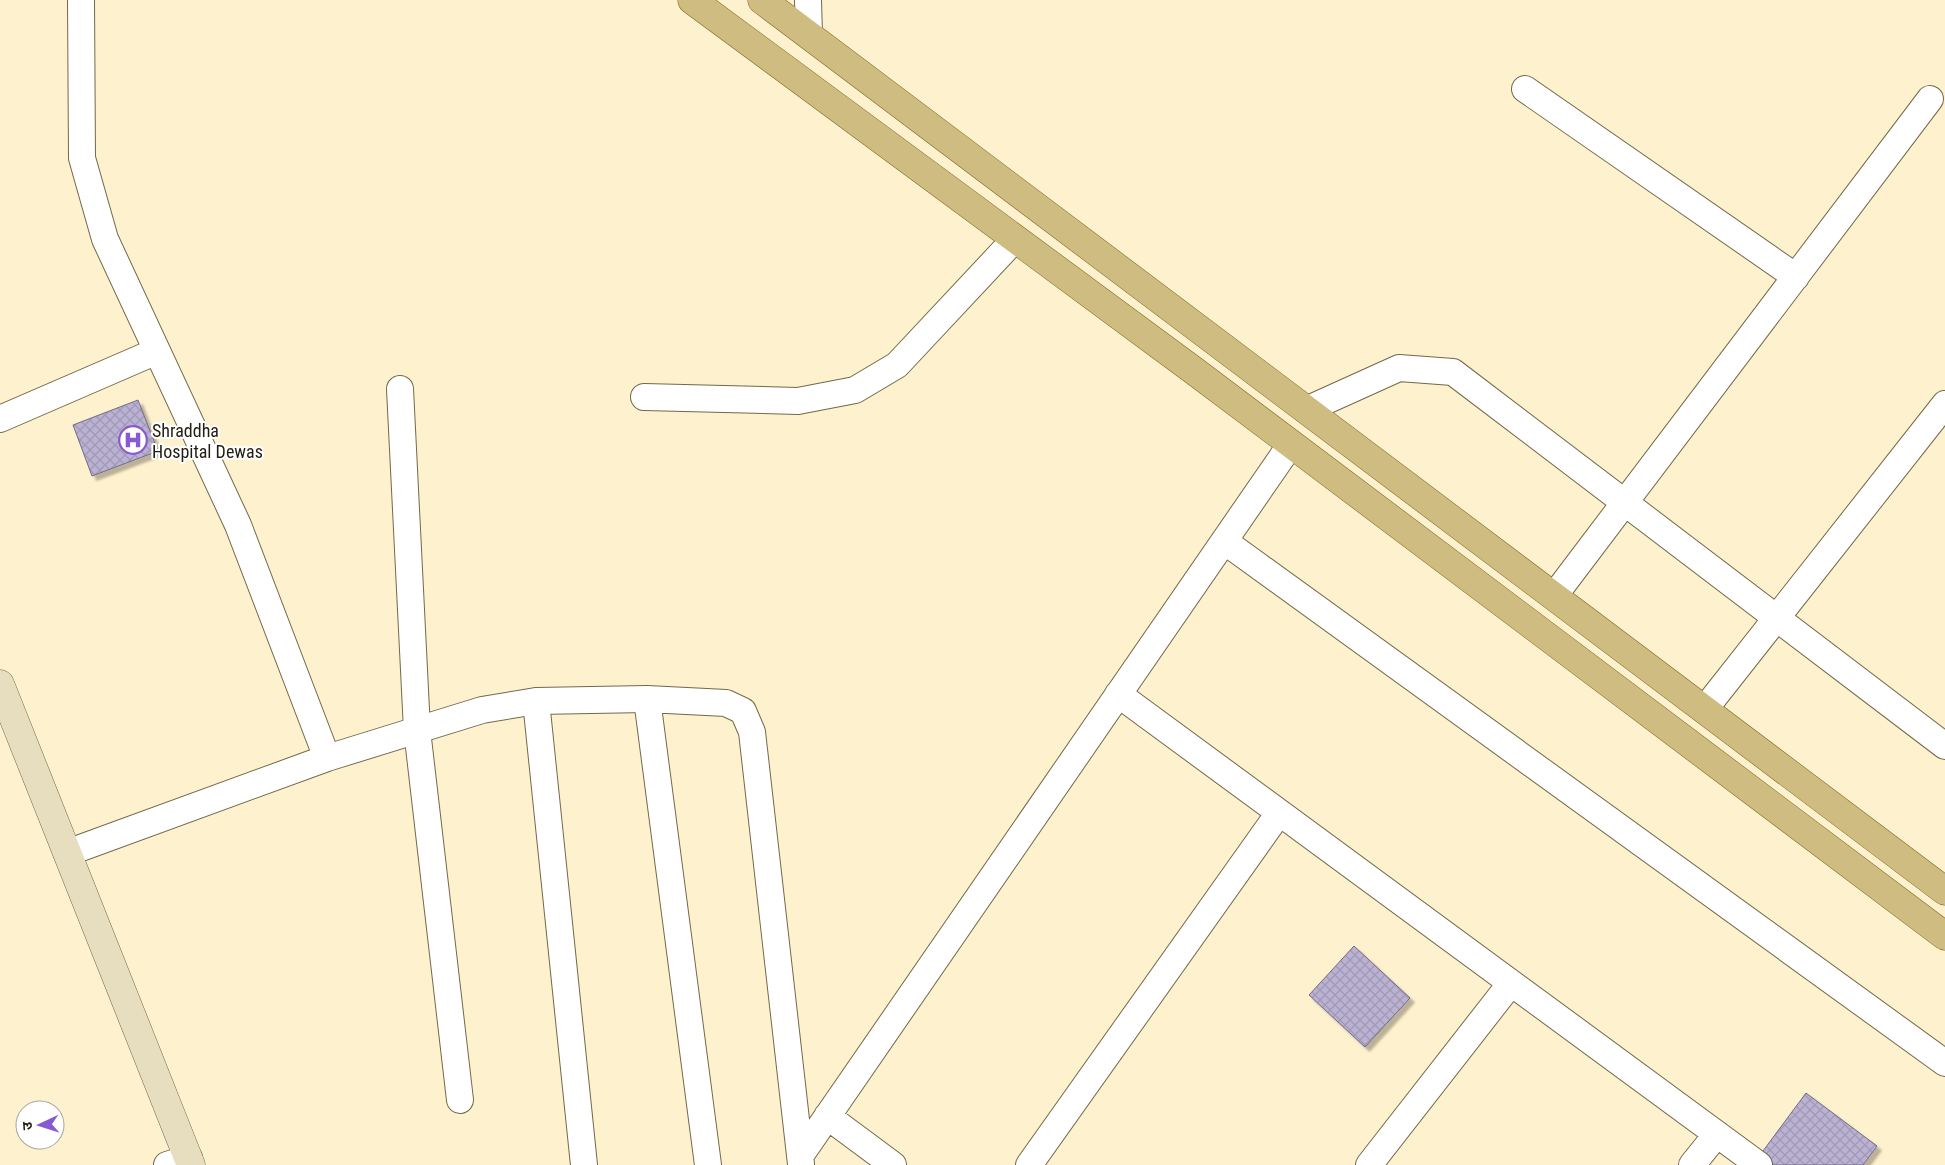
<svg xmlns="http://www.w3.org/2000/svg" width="1945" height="1165" font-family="'Roboto Condensed','Noto Sans Devanagari',sans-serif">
<defs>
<pattern id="building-cross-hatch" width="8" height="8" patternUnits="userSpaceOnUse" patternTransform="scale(1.25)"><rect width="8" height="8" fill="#bbb2d3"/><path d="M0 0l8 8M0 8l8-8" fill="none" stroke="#a099b4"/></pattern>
<filter id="shadow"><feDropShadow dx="4.5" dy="4.5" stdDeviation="1" flood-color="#0004"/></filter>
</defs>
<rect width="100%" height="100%" fill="#fef1ce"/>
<path fill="url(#building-cross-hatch)" stroke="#726988" filter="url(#shadow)" d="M 138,400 L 158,451 L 92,476 L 73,425 Z
M 1354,946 L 1410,998 L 1365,1047 L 1309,995 Z
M 1806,1093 L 1877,1146 L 1863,1165 L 1773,1165 L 1760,1155 Z"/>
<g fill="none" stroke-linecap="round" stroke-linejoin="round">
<defs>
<path id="street" d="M 81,0 L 82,158 L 105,239 L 238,525 L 327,758
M 808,0 L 809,35
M 1525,89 L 1796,277
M 400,389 L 417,730 L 460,1100
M 644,397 L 798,401 L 855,390 L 897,365 L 1015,239
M 1306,410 L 1399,368 L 1453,372 L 1945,746
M 0,419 L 157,351
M 1224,541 L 1945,1063
M 1554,596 L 1930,99
M 1118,694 L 1759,1165
M 647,699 L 726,703 L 743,711 L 752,732 L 801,1164
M 536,701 L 647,699 L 708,1165
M 1704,710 L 1945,404
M 67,853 L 327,758 L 482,710 L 536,701 L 584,1165
M 827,1116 L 893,1165
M 800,1156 L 1291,444
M 167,1165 L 189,1158
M 1029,1165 L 1279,813
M 1369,1165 L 1511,983
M 1692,1165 L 1717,1134"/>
<path id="secondary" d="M 0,684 L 191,1165"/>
<path id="primary" d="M 692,0 L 1193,370 L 1945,936
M 762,0 L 1945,891"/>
</defs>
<use href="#street" stroke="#736849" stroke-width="28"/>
<use href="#secondary" stroke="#736849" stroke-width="29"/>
<use href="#primary" stroke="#7e6722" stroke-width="29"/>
<use href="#street" stroke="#fff" stroke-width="26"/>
<use href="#secondary" stroke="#e7ddbf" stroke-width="28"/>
<use href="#primary" stroke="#cfbc80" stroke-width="28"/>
</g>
<defs>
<symbol id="hospital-ring" viewBox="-11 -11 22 22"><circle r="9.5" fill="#fff" stroke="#875ad4" stroke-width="1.5"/><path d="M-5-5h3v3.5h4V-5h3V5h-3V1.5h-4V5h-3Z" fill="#875ad4"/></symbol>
</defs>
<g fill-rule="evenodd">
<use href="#hospital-ring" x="117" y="424" width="32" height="32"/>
</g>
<g text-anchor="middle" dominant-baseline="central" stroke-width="4" stroke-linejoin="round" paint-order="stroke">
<g font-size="18" fill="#231e12" stroke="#fff" text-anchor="start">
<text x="152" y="430">Shraddha<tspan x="152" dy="21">Hospital Dewas</tspan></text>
</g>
</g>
<g transform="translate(40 1125) rotate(266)"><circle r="24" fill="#ffffff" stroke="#a7a5a0"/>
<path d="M0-4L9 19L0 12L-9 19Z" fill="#875ad4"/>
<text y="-8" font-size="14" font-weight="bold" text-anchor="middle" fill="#231e12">उ</text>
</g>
</svg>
